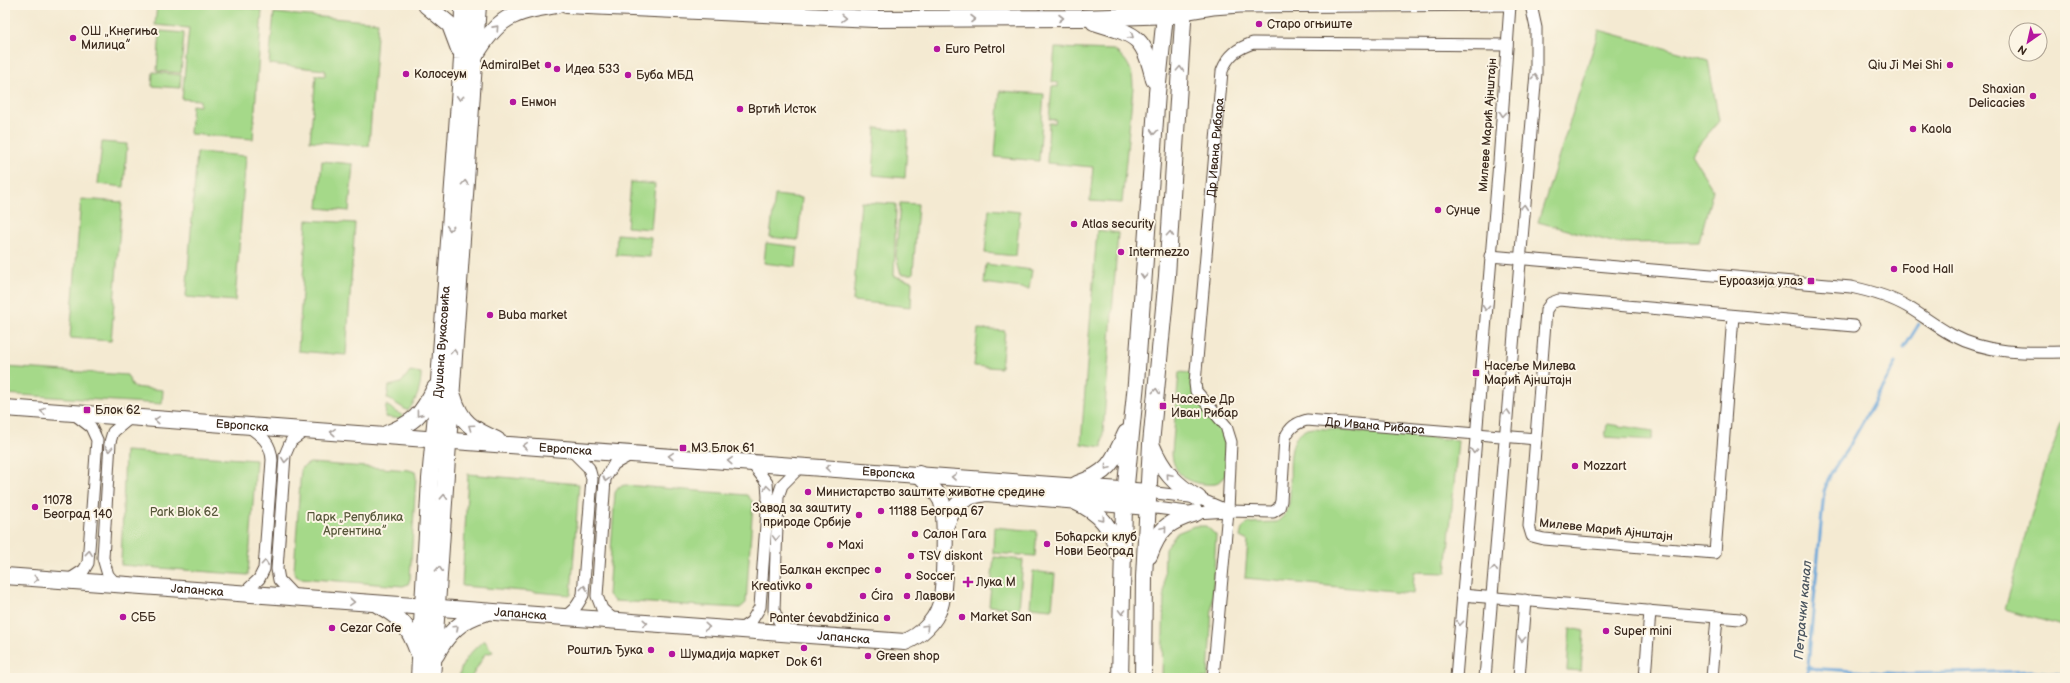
<svg xmlns="http://www.w3.org/2000/svg" width="2070" height="683" font-family="'Balsamiq Sans',sans-serif">
<rect width="100%" height="100%" fill="#fcf5e5"/>
<filter id="ink" filterUnits="userSpaceOnUse"><feTurbulence type="fractalNoise" baseFrequency=".025" numOctaves="2"/><feDisplacementMap in="SourceGraphic" scale="8" xChannelSelector="R" yChannelSelector="G"/><feConvolveMatrix kernelMatrix="1 2 1 2 8 2 1 2 1" color-interpolation-filters="sRGB"/></filter>
<filter id="wash" filterUnits="userSpaceOnUse"><feTurbulence type="fractalNoise" baseFrequency=".012" numOctaves="4" result="noise"/><feDisplacementMap in="SourceGraphic" scale="16" xChannelSelector="R" yChannelSelector="G"/><feGaussianBlur stdDeviation="0.9" result="paint"/><feColorMatrix in="noise" values="0 0 0 0 0 0 0 0 0 0 0 0 0 0 0 0 0 1.4 0 .05"/><feComposite in="paint" operator="in"/></filter>
<g filter="url(#wash)">
<rect width="100%" height="100%" fill="#f4ead2"/>
<path fill="#a5d989" stroke="#708254" d="M 157,5 L 225,5 L 262,10 L 253,139 L 190,134 L 192,105 L 200,106 L 200,100 L 182,99 L 189,28 L 155,25 Z
M 274,13 L 378,22 L 369,146 L 310,141 L 316,75 L 325,76 L 325,70 L 269,64 Z
M 1599,30 L 1708,60 L 1719,121 L 1691,154 L 1713,190 L 1699,242 L 1616,243 L 1538,222 Z
M 160,31 L 184,33 L 181,73 L 157,71 Z
M 1055,48 L 1114,50 C 1128,60 1133,70 1133,87 L 1122,203 L 1090,201 L 1093,167 L 1047,163 L 1049,123 L 1055,123 L 1056,120 L 1049,119 L 1052,86 L 1058,87 L 1058,83 L 1052,82 Z
M 153,72 L 181,75 L 180,88 L 152,86 Z
M 1000,91 L 1044,94 L 1039,161 L 995,157 Z
M 876,128 L 908,131 L 905,178 L 873,175 Z
M 102,142 L 127,144 L 124,187 L 98,184 Z
M 197,152 L 246,156 L 235,301 L 186,297 Z
M 322,161 L 353,164 L 349,211 L 318,208 Z
M 631,182 L 655,184 L 651,229 L 627,227 Z
M 775,195 L 802,198 L 798,240 L 770,237 Z
M 81,199 L 122,202 L 111,341 L 70,338 Z
M 861,202 L 896,204 L 894,276 L 912,281 L 911,307 L 853,301 Z
M 900,203 L 918,204 L 913,274 L 901,274 L 896,256 Z
M 989,209 L 1020,212 L 1016,256 L 985,253 Z
M 307,220 L 355,223 L 346,355 L 298,351 Z
M 1097,230 L 1118,233 L 1102,447 L 1081,444 Z
M 617,234 L 651,237 L 650,257 L 616,255 Z
M 766,243 L 798,247 L 796,267 L 764,263 Z
M 986,264 L 1032,270 L 1029,289 L 984,283 Z
M 978,329 L 1005,331 L 1001,368 L 974,366 Z
M 5,367 L 127,375 L 133,387 L 163,390 L 162,404 L 5,394 Z
M 410,371 L 421,373 C 421,389 417,399 408,411 L 387,398 L 389,386 L 401,383 Z
M 1179,372 L 1190,373 C 1192,403 1207,407 1220,430 C 1228,444 1226,460 1225,476 L 1216,484 C 1194,486 1173,478 1172,453 Z
M 386,405 L 403,416 L 402,419 L 385,417 Z
M 2065,412 L 2065,627 L 2005,609 L 2043,475 Z
M 1607,424 L 1653,431 L 1651,440 L 1605,437 Z
M 1314,428 L 1458,440 L 1446,573 L 1414,572 L 1413,594 L 1245,578 L 1248,541 L 1240,537 L 1242,528 L 1249,523 L 1277,522 C 1281,519 1285,515 1287,510 C 1297,488 1277,430 1314,428 Z
M 125,451 L 256,460 L 248,575 L 121,565 Z
M 310,463 L 409,470 L 415,472 L 416,477 L 410,579 L 408,584 L 403,586 L 300,578 L 296,576 L 294,571 L 301,468 Z
M 468,474 L 579,484 L 571,595 L 462,586 Z
M 625,485 L 747,495 L 753,502 L 746,603 L 740,608 L 614,601 L 608,595 L 615,493 L 618,487 Z
M 1194,526 L 1206,526 L 1216,535 L 1208,678 L 1162,678 L 1165,549 L 1177,533 Z
M 994,527 L 1037,531 L 1035,556 L 993,553 Z
M 994,557 L 1023,560 L 1019,609 L 989,606 Z
M 1033,571 L 1055,574 L 1052,609 L 1030,607 Z
M 1570,629 L 1584,630 L 1581,671 L 1567,670 Z
M 484,640 L 493,652 L 485,654 L 471,678 L 459,678 C 461,661 471,652 484,640 Z"/>
<g fill="none" stroke-linecap="round" stroke-linejoin="round">
<path stroke="#68a5d9" stroke-width="3" d="M 1904,348 L 1919,324
M 1807,668 L 1904,674 L 2033,671 L 2065,675
M 1807,678 L 1824,491 L 1831,473 L 1850,445 L 1896,363"/>
</g>
</g>
<g filter="url(#ink)">
<g fill="none" stroke-linecap="round" stroke-linejoin="round">
<defs>
<g id="street">
<path d="M 1183,14 L 1213,9 L 1240,7 L 1512,5"/>
<path d="M 1490,256 L 1851,287 C 1870,291 1891,297 1908,307 C 1923,316 1937,327 1952,335 C 1987,354 2026,353 2065,352"/>
<path d="M 1733,316 L 1715,553 L 1544,539 L 1532,536 L 1529,526 L 1546,310 L 1551,303 L 1559,300 L 1854,326"/>
<path d="M 1148,492 L 1198,498 L 1226,510"/>
<path id="s1" d="M 1148,507 L 1196,513 L 1228,511 L 1273,512 L 1279,508 L 1281,501 L 1285,438 C 1290,427 1296,423 1307,420 L 1536,439"/>
<path d="M 67,581 L 84,570 L 88,563 L 97,440 L 91,427 L 74,414"/>
<path d="M 117,585 L 108,575 L 103,558 L 110,442 L 113,432 L 130,418"/>
<path d="M 243,594 L 259,579 L 264,569 L 272,460 C 271,443 262,436 249,427"/>
<path d="M 1462,595 L 1740,619"/>
<path d="M 296,598 L 279,580 L 277,569 L 285,455 L 291,441 L 306,430"/>
<path d="M 562,617 C 573,613 578,605 583,595 L 592,479 L 589,468 L 570,449"/>
<path d="M 615,621 L 602,609 L 597,596 L 605,479 L 614,464 L 632,454"/>
<path d="M 739,630 L 751,622 L 760,607 L 768,497 L 767,483 L 751,462"/>
<path d="M 792,634 C 783,628 777,621 774,610 L 778,497 L 782,485 L 801,466"/>
<path id="s2" d="M 1213,678 L 1228,511 L 1231,442 L 1226,426 L 1196,391 L 1195,383 L 1222,71 C 1228,55 1238,48 1253,43 L 1507,45"/>
<path d="M 1456,678 L 1499,162 L 1510,5"/>
<path d="M 1485,678 L 1536,73 L 1536,28 L 1531,5"/>
<path d="M 1519,678 L 1525,600"/>
<path d="M 1645,678 L 1650,611"/>
<path d="M 1712,678 L 1717,617"/>
</g>
<g id="secondary">
<path d="M 426,5 L 450,25 L 459,49"/>
<path d="M 566,5 L 874,19 L 1081,18 L 1174,15"/>
<path d="M 1094,22 C 1136,35 1144,35 1154,80"/>
<path d="M 475,56 C 498,17 512,12 556,5"/>
<path d="M 453,396 C 461,423 472,429 497,440"/>
<path id="s3" d="M 5,408 L 1148,492"/>
<path d="M 386,434 C 415,422 421,416 435,388"/>
<path d="M 1152,446 C 1162,470 1175,485 1198,498"/>
<path d="M 1077,484 C 1109,473 1113,462 1126,433"/>
<path d="M 1076,502 C 1101,513 1111,527 1119,554"/>
<path d="M 945,527 C 954,504 962,496 986,493 L 1148,507"/>
<path d="M 1149,556 C 1159,529 1168,521 1196,513"/>
<path id="s4" d="M 5,576 L 905,642 C 920,636 935,622 940,606 C 945,591 947,513 941,500 C 936,490 926,482 919,474"/>
<path d="M 378,605 C 401,617 409,627 418,652"/>
<path d="M 436,655 C 447,634 461,619 485,613"/>
<path id="s5" d="M 419,678 L 430,479 L 439,381 L 462,59 L 463,5"/>
<path d="M 432,678 L 478,5"/>
<path d="M 1120,678 L 1124,505 L 1136,383 L 1157,93 L 1166,5"/>
<path d="M 1143,678 L 1144,577 L 1151,444 L 1167,276 L 1184,5"/>
</g>
</defs>
<use href="#street" stroke="#574739" stroke-width="13"/>
<use href="#secondary" stroke="#574739" stroke-width="18"/>
<use href="#street" stroke="#fff" stroke-width="11"/>
<use href="#secondary" stroke="#fff" stroke-width="16"/>
</g>
<defs><path id="oneway-chevron" d="M-2-3.5L2.5 0L-2 3.5" fill="none" stroke-width="1.6" stroke-linecap="round" stroke-linejoin="round"/></defs>
<g stroke="#a79f9a">
<use href="#oneway-chevron" transform="translate(843 18) rotate(2)"/>
<use href="#oneway-chevron" transform="translate(1061 18)"/>
<use href="#oneway-chevron" transform="translate(973 19)"/>
<use href="#oneway-chevron" transform="translate(496 28) rotate(-48)"/>
<use href="#oneway-chevron" transform="translate(1131 36) rotate(33)"/>
<use href="#oneway-chevron" transform="translate(1180 69) rotate(-87)"/>
<use href="#oneway-chevron" transform="translate(1535 77) rotate(-85)"/>
<use href="#oneway-chevron" transform="translate(460 98) rotate(94)"/>
<use href="#oneway-chevron" transform="translate(1503 114) rotate(95)"/>
<use href="#oneway-chevron" transform="translate(1154 132) rotate(94)"/>
<use href="#oneway-chevron" transform="translate(465 183) rotate(-86)"/>
<use href="#oneway-chevron" transform="translate(1524 207) rotate(-85)"/>
<use href="#oneway-chevron" transform="translate(450 228) rotate(94)"/>
<use href="#oneway-chevron" transform="translate(1170 234) rotate(-86)"/>
<use href="#oneway-chevron" transform="translate(1144 276) rotate(94)"/>
<use href="#oneway-chevron" transform="translate(1486 308) rotate(95)"/>
<use href="#oneway-chevron" transform="translate(454 352) rotate(-86)"/>
<use href="#oneway-chevron" transform="translate(1156 391) rotate(-84)"/>
<use href="#oneway-chevron" transform="translate(43 411) rotate(-176)"/>
<use href="#oneway-chevron" transform="translate(1507 412) rotate(-85)"/>
<use href="#oneway-chevron" transform="translate(419 414) rotate(128)"/>
<use href="#oneway-chevron" transform="translate(157 420) rotate(-177)"/>
<use href="#oneway-chevron" transform="translate(471 427) rotate(-145)"/>
<use href="#oneway-chevron" transform="translate(333 432) rotate(-176)"/>
<use href="#oneway-chevron" transform="translate(525 446) rotate(-176)"/>
<use href="#oneway-chevron" transform="translate(109 449) rotate(95)"/>
<use href="#oneway-chevron" transform="translate(1474 451) rotate(95)"/>
<use href="#oneway-chevron" transform="translate(671 456) rotate(-176)"/>
<use href="#oneway-chevron" transform="translate(285 460) rotate(96)"/>
<use href="#oneway-chevron" transform="translate(730 461) rotate(-176)"/>
<use href="#oneway-chevron" transform="translate(1107 467) rotate(130)"/>
<use href="#oneway-chevron" transform="translate(828 468) rotate(-176)"/>
<use href="#oneway-chevron" transform="translate(1169 476) rotate(-131)"/>
<use href="#oneway-chevron" transform="translate(954 477) rotate(-176)"/>
<use href="#oneway-chevron" transform="translate(606 479) rotate(105)"/>
<use href="#oneway-chevron" transform="translate(767 488) rotate(-98)"/>
<use href="#oneway-chevron" transform="translate(444 497) rotate(-87)"/>
<use href="#oneway-chevron" transform="translate(1102 519) rotate(48)"/>
<use href="#oneway-chevron" transform="translate(1164 529) rotate(-50)"/>
<use href="#oneway-chevron" transform="translate(776 538) rotate(92)"/>
<use href="#oneway-chevron" transform="translate(89 553) rotate(-84)"/>
<use href="#oneway-chevron" transform="translate(265 563) rotate(-85)"/>
<use href="#oneway-chevron" transform="translate(439 569) rotate(-87)"/>
<use href="#oneway-chevron" transform="translate(1494 569) rotate(-85)"/>
<use href="#oneway-chevron" transform="translate(36 579) rotate(4)"/>
<use href="#oneway-chevron" transform="translate(584 588) rotate(-83)"/>
<use href="#oneway-chevron" transform="translate(352 602) rotate(4)"/>
<use href="#oneway-chevron" transform="translate(1122 612) rotate(91)"/>
<use href="#oneway-chevron" transform="translate(645 623) rotate(4)"/>
<use href="#oneway-chevron" transform="translate(1460 623) rotate(95)"/>
<use href="#oneway-chevron" transform="translate(707 627) rotate(4)"/>
<use href="#oneway-chevron" transform="translate(926 627) rotate(-47)"/>
<use href="#oneway-chevron" transform="translate(456 628) rotate(-43)"/>
<use href="#oneway-chevron" transform="translate(1522 639) rotate(94)"/>
</g>
</g>
<g fill="#b5179e" stroke="#fcf5e5" stroke-width="1.5">
<circle cx="1259" cy="24" r="4"/>
<circle cx="73" cy="38" r="4"/>
<circle cx="937" cy="49" r="4"/>
<circle cx="548" cy="65" r="4"/>
<circle cx="1950" cy="65" r="4"/>
<circle cx="557" cy="69" r="4"/>
<circle cx="406" cy="74" r="4"/>
<circle cx="628" cy="75" r="4"/>
<circle cx="2033" cy="96" r="4"/>
<circle cx="513" cy="102" r="4"/>
<circle cx="740" cy="109" r="4"/>
<circle cx="1913" cy="129" r="4"/>
<circle cx="1438" cy="210" r="4"/>
<circle cx="1074" cy="224" r="4"/>
<circle cx="1121" cy="252" r="4"/>
<circle cx="1894" cy="269" r="4"/>
<rect x="1807" y="277" width="8" height="8" rx="2"/>
<circle cx="490" cy="315" r="4"/>
<rect x="1472" y="369" width="8" height="8" rx="2"/>
<rect x="1159" y="402" width="8" height="8" rx="2"/>
<rect x="83" y="406" width="8" height="8" rx="2"/>
<rect x="679" y="444" width="8" height="8" rx="2"/>
<circle cx="1575" cy="466" r="4"/>
<circle cx="808" cy="492" r="4"/>
<circle cx="35" cy="507" r="4"/>
<circle cx="881" cy="511" r="4"/>
<circle cx="859" cy="515" r="4"/>
<circle cx="915" cy="534" r="4"/>
<circle cx="1047" cy="544" r="4"/>
<circle cx="830" cy="545" r="4"/>
<circle cx="911" cy="556" r="4"/>
<circle cx="878" cy="570" r="4"/>
<circle cx="908" cy="576" r="4"/>
<path d="M966 576h4v4h4v4h-4v4h-4v-4h-4v-4h4z"/>
<circle cx="809" cy="586" r="4"/>
<circle cx="863" cy="596" r="4"/>
<circle cx="907" cy="596" r="4"/>
<circle cx="123" cy="617" r="4"/>
<circle cx="962" cy="617" r="4"/>
<circle cx="887" cy="618" r="4"/>
<circle cx="332" cy="628" r="4"/>
<circle cx="1606" cy="631" r="4"/>
<circle cx="804" cy="648" r="4"/>
<circle cx="651" cy="650" r="4"/>
<circle cx="672" cy="654" r="4"/>
<circle cx="868" cy="656" r="4"/>
</g>
<g text-anchor="middle" dominant-baseline="central" stroke-width="4" stroke-linejoin="round" paint-order="stroke">
<g font-size="12" fill="#3b2a1e" stroke="#fcf5e5" text-anchor="start">
<text x="1267" y="24">Старо огњиште</text>
<text x="81" y="31">ОШ „Кнегиња<tspan x="81" dy="14">Милица”</tspan></text>
<text x="945" y="49">Euro Petrol</text>
<text x="540" y="65" text-anchor="end">AdmiralBet</text>
<text x="1942" y="65" text-anchor="end">Qiu Ji Mei Shi</text>
<text x="565" y="69">Идеа 533</text>
<text x="414" y="74">Колосеум</text>
<text x="636" y="75">Буба МБД</text>
<text x="2025" y="89" text-anchor="end">Shaxian<tspan x="2025" dy="14">Delicacies</tspan></text>
<text x="521" y="102">Енмон</text>
<text x="748" y="109">Вртић Исток</text>
<text x="1921" y="129">Kaola</text>
<text x="1446" y="210">Сунце</text>
<text x="1082" y="224">Atlas security</text>
<text x="1129" y="252">Intermezzo</text>
<text x="1902" y="269">Food Hall</text>
<text x="1803" y="281" text-anchor="end">Еуроазија улаз</text>
<text x="498" y="315">Buba market</text>
<text x="1484" y="366">Насеље Милева<tspan x="1484" dy="14">Марић Ајнштајн</tspan></text>
<text x="1171" y="399">Насеље Др<tspan x="1171" dy="14">Иван Рибар</tspan></text>
<text x="95" y="410">Блок 62</text>
<text x="691" y="448">МЗ Блок 61</text>
<text x="1583" y="466">Mozzart</text>
<text x="816" y="492">Министарство заштите животне средине</text>
<text x="43" y="500">11078<tspan x="43" dy="14">Београд 140</tspan></text>
<text x="851" y="508" text-anchor="end">Завод за заштиту<tspan x="851" dy="14">природе Србије</tspan></text>
<text x="889" y="511">11188 Београд 67</text>
<text x="923" y="534">Салон Гага</text>
<text x="1055" y="537">Боћарски клуб<tspan x="1055" dy="14">Нови Београд</tspan></text>
<text x="838" y="545">Maxi</text>
<text x="919" y="556">TSV diskont</text>
<text x="870" y="570" text-anchor="end">Балкан експрес</text>
<text x="916" y="576">Soccer</text>
<text x="976" y="582">Лука М</text>
<text x="801" y="586" text-anchor="end">Kreativko</text>
<text x="871" y="596">Ćira</text>
<text x="915" y="596">Лавови</text>
<text x="131" y="617">СББ</text>
<text x="970" y="617">Market San</text>
<text x="879" y="618" text-anchor="end">Panter ćevabdžinica</text>
<text x="340" y="628">Cezar Cafe</text>
<text x="1614" y="631">Super mini</text>
<text x="643" y="650" text-anchor="end">Роштиљ Ђука</text>
<text x="680" y="654">Шумадија маркет</text>
<text x="876" y="656">Green shop</text>
<text x="804" y="662" text-anchor="middle">Dok 61</text>
</g>
<g font-size="12" fill="#3b2a1e" stroke="#fcf5e5">
<text transform="translate(1488 125) rotate(-86)">Милеве Марић Ајнштајн</text>
<text stroke="none"><textPath href="#s2" startOffset="544">Др Ивана Рибара</textPath></text>
<text stroke="none"><textPath href="#s5" startOffset="337">Душана Вукасовића</textPath></text>
<text stroke="none"><textPath href="#s3" startOffset="238">Европска</textPath></text>
<text stroke="none"><textPath href="#s1" startOffset="301">Др Ивана Рибара</textPath></text>
<text stroke="none"><textPath href="#s3" startOffset="562">Европска</textPath></text>
<text stroke="none"><textPath href="#s3" startOffset="886">Европска</textPath></text>
<text transform="translate(1606 530) rotate(6)">Милеве Марић Ајнштајн</text>
<text stroke="none"><textPath href="#s4" startOffset="193">Јапанска</textPath></text>
<text stroke="none"><textPath href="#s4" startOffset="517">Јапанска</textPath></text>
<text stroke="none"><textPath href="#s4" startOffset="841">Јапанска</textPath></text>
</g>
<g font-size="12" fill="#565639" stroke="#fcf5e5">
<text x="184" y="512">Park Blok 62</text>
<text x="355" y="517">Парк „Република<tspan x="355" dy="14">Аргентина”</tspan></text>
</g>
<g font-size="13" font-style="italic" fill="#4b555f" stroke="#fcf5e5">
<text transform="translate(1803 610) rotate(-85)">Петрачки канал</text>
</g>
</g>
<rect width="2070" height="683" fill="none" stroke="#fcf5e5" stroke-width="20"/>
<g transform="translate(2028 42) rotate(214)"><circle r="19" fill="#fcf5e5" stroke="#afa495"/>
<path d="M0-3L7 15L0 10L-7 15Z" fill="#b5179e"/>
<text y="-6" font-size="11" font-weight="bold" text-anchor="middle" fill="#3b2a1e">N</text>
</g>
</svg>
